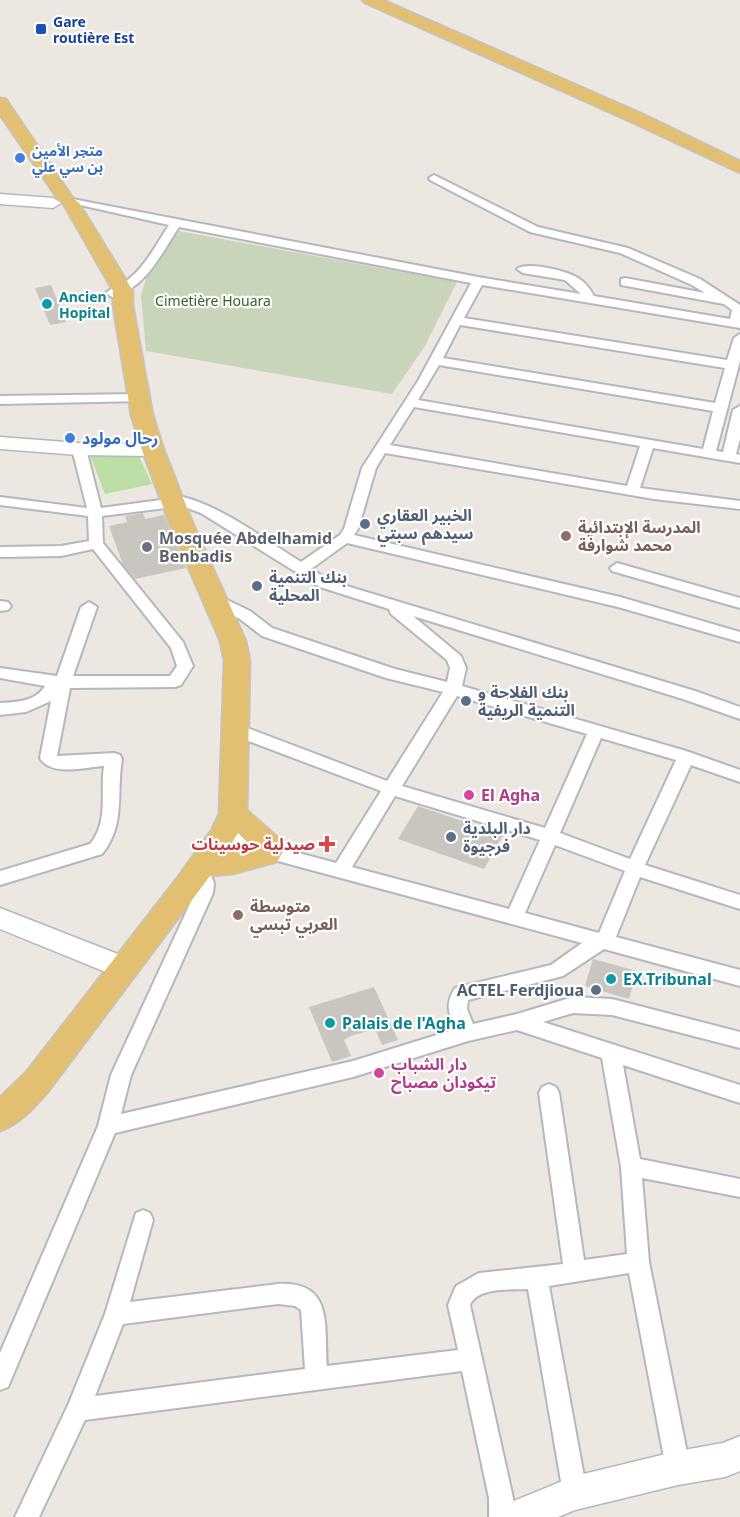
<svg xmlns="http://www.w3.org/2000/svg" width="740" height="1517" font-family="'Noto Sans','Noto Sans Arabic',sans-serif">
<rect width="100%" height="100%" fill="#ede7e1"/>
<path fill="#bcdda4" d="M 88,450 L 136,450 L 152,484 L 105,494 Z"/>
<path fill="#c9d5ba" d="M 179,231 L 457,282 L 425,346 L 392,394 L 146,351 L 141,296 L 146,278 Z"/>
<path fill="#c9c5bf" d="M 51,285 L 66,322 L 50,325 L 35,288 Z
M 143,513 L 145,519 L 164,515 L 186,568 L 135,579 L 123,565 L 109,526 L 127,522 L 125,516 Z
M 418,806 L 503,835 L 484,869 L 398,839 Z
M 593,959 L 637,971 L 629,999 L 585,986 Z
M 374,987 L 398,1040 L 382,1045 L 375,1029 L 351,1036 L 344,1040 L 351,1056 L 332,1062 L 309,1007 Z"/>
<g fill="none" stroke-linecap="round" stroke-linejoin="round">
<defs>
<path id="minor" d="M 434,175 L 538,227 L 628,248 L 700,279 L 740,305 L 740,328 L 482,285 L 464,318 L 727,360 L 734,338 L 740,334 L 740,361 L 716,451 L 723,452 L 733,410 L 740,406 L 740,439 L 736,454 L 740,455 L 740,463 L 653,448 L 640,488 L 740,501 L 740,509 L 654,499 L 385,453 L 376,468 L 358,529 L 354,535 L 620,597 L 740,632 L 740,642 L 618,607 L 347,543 L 311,569 L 330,581 L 695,691 L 740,707 L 740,719 L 683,699 L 413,616 L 461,656 L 466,668 L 462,686 L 686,751 L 740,770 L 740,782 L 691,765 L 645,865 L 740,895 L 740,909 L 640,877 L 616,937 L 740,970 L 740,986 L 604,949 L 563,976 L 468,1000 L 467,1009 L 473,1024 L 517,1014 L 573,997 L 612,999 L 740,1032 L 740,1048 L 612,1015 L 573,1013 L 543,1022 L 740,1085 L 740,1103 L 623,1065 L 640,1159 L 740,1179 L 740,1197 L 642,1178 L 649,1262 L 690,1468 L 686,1476 L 678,1480 L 670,1476 L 666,1468 L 629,1273 L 549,1286 L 587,1493 L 583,1501 L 575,1505 L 567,1501 L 563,1493 L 528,1289 C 511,1290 477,1287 470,1305 L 513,1498 L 513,1517 L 489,1517 L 489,1498 L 462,1371 L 85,1420 L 39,1517 L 15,1517 L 69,1403 L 105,1314 L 136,1213 L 143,1210 L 150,1213 L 153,1220 L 130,1302 L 278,1284 C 334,1281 324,1326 327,1366 L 458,1350 L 448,1305 L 456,1286 L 479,1273 L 563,1264 L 539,1093 L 542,1087 L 549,1084 L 556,1087 L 559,1093 L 584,1260 L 627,1254 L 621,1167 L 602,1058 L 517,1030 L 468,1041 L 353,1077 L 115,1133 L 8,1387 L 0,1390 L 0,1353 L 98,1126 L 111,1075 L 195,893 L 196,883 L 191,868 L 194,863 L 200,861 L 206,863 L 214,883 L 213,893 L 131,1075 L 121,1114 L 353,1061 L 456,1029 C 448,1013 445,1004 455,988 L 551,965 L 582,943 L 278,861 L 255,859 L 252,854 L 254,851 L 217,840 L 214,835 L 217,830 L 223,828 L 274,843 L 276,847 L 336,863 L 381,791 L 230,734 L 228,730 L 230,726 L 242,726 L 387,781 L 443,692 L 386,678 L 262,636 L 240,619 L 211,605 L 209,601 L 211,597 L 221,597 L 250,611 L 272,628 L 395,669 L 447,682 L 450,668 L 447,660 L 391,614 L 389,609 L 320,587 L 201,513 L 182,506 L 102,516 L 103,543 L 183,642 L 193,666 L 181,685 L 175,687 L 70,688 L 57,756 L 114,753 L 120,755 L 122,759 C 116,793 126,825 102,854 L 0,885 L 0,871 L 90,844 C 109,822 100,792 104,766 C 86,767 51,777 40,758 L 51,701 L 26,712 L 0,715 L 0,703 C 17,702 35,702 45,686 L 0,678 L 0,668 L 57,676 L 81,607 L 89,602 L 97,607 L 73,676 L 170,676 L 177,666 L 171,648 L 93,549 L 61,556 L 0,557 L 0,547 L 61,546 L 89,541 L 88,516 L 0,505 L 0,497 L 87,508 L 72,449 L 79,445 L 86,449 L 101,508 L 183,497 C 223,507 265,540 301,562 L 340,535 L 344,529 L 362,468 L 418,381 L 471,283 L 179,227 C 161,254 146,288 112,297 L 106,293 C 112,287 123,285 130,278 C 147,264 157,243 169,225 L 67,202 L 67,198 L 478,277 L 581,294 L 565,280 L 523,273 L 517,269 C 527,261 568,271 578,278 C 586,283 590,289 594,296 L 730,319 L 732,310 L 724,304 L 621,285 L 621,279 L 625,278 L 705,293 L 692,285 L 620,253 L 530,232 L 430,180 L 429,178 ZM 460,325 L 725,368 L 715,403 L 443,358 ZM 439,365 L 713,411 L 703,449 L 418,400 ZM 414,407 L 640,446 L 627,486 L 390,445 ZM 457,696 L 587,734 L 545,828 L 402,786 ZM 601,738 L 676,760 L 630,859 L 560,833 ZM 395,796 L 540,840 L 509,909 L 352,867 ZM 555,845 L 625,871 L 599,933 L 525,913 ZM 278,1304 L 295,1306 L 301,1310 L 305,1369 L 95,1396 L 123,1324 Z
M 139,394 L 146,398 L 144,401 L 0,404 L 0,396 Z
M 617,563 L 740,598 L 740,608 L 612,571 L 610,568 Z
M 0,601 L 8,602 L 11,606 L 8,610 L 0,611 Z"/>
<path id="secondary" d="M 0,194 L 53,198 L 61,203 L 53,208 L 0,204 Z
M 0,437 L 79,443 L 153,444 L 160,446 L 163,450 L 160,454 L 153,456 L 79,455 L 0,449 Z
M 0,908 L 133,960 L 136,968 L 133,976 L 123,979 L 0,929 Z
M 740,1436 L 740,1471 L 725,1477 L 678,1485 L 575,1510 L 558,1517 L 499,1517 L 504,1505 L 575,1476 L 678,1451 L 723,1443 Z"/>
<path id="primary" d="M 362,0 L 383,0 L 643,114 L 740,161 L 740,173 L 631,122 L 365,3 Z
M 0,98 L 6,99 L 73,198 L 79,203 L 133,291 L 133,306 L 153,415 L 164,450 L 195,528 L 246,641 L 250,661 L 247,810 L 281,840 L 285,848 L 277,862 L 233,874 L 210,876 L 48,1092 C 34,1108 20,1124 0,1131 L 0,1097 L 26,1072 L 177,878 L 212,829 L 219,814 L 224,661 L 220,641 L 171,528 L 142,450 L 131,415 L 113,306 L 113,291 L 62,202 L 59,201 L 0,115 ZM 238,833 L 252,847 L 226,852 Z"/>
</defs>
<use href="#minor" stroke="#b5b7bf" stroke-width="4"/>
<use href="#secondary" stroke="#b5b7bf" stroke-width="3"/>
<use href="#primary" stroke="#c4c4c4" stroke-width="3"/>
<use href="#minor" fill="#fff" fill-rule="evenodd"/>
<use href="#secondary" fill="#fff" fill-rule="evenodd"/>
<use href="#primary" fill="#e3bf71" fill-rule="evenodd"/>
</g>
<rect fill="#1a4fb4" stroke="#fff" stroke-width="2" x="35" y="23" width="12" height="12" rx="3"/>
<g fill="#3f7fe0" stroke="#fff" stroke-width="2">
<circle cx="20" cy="158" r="6"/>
<circle cx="70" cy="438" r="6"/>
</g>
<g fill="#0f9aa8" stroke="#fff" stroke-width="2">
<circle cx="47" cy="304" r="6"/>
<circle cx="611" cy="979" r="6"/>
<circle cx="330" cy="1023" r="6"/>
</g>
<g fill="#5c6f8a" stroke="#fff" stroke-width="2">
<circle cx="365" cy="524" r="6"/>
<circle cx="257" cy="586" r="6"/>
<circle cx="466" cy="701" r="6"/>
<circle cx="451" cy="837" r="6"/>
<circle cx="596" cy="990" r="6"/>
</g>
<g fill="#8d6e63" stroke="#fff" stroke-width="2">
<circle cx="566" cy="536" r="6"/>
<circle cx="238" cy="915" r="6"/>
</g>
<circle fill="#6b7280" stroke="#fff" stroke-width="2" cx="147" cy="547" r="6"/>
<g fill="#d1479c" stroke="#fff" stroke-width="2">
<circle cx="469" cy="795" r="6"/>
<circle cx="379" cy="1073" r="6"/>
</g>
<path fill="#e0444e" stroke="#fff" stroke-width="2" d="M324 835h6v6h6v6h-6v6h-6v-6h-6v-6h6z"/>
<g text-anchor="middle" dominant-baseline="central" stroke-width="4.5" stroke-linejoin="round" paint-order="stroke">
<g font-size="14" font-weight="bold" fill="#164399" stroke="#fff" text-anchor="start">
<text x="53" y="21">Gare<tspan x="53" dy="16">routière Est</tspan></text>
</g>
<g font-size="14" font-weight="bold" fill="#366cbe" stroke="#fff" text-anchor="start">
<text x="32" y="150">متجر الأمين<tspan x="32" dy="16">بن سي علي</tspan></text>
</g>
<g font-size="14" font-weight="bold" fill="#0d838f" stroke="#fff" text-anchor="start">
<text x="59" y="296">Ancien<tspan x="59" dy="16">Hopital</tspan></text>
</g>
<g font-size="14" fill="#366423" stroke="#fff">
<text x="213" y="300">Cimetière Houara</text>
</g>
<g font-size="16" font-weight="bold" fill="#366cbe" stroke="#fff" text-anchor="start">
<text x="82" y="438">رحال مولود</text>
</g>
<g font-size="16" font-weight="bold" fill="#4e5e75" stroke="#fff" text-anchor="start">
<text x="377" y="515">الخبير العقاري<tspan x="377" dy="18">سيدهم سبتي</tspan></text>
<text x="269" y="577">بنك التنمية<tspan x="269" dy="18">المحلية</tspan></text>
<text x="478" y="692">بنك الفلاحة و<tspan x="478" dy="18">التنمية الريفية</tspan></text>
<text x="463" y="828">دار البلدية<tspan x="463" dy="18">فرجيوة</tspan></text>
<text x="584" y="990" text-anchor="end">ACTEL Ferdjioua</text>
</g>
<g font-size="16" font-weight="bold" fill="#785e54" stroke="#fff" text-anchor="start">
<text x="578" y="527">المدرسة الإبتدائية<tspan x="578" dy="18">محمد شوارفة</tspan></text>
<text x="250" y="906">متوسطة<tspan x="250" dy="18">العربي تبسي</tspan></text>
</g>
<g font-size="16" font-weight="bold" fill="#5b616d" stroke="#fff" text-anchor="start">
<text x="159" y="538">Mosquée Abdelhamid<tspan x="159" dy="18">Benbadis</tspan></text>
</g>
<g font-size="16" font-weight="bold" fill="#b23c85" stroke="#fff" text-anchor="start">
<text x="481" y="795">El Agha</text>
<text x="391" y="1064">دار الشباب<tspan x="391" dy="18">تيكودان مصباح</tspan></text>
</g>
<g font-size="16" font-weight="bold" fill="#be3a42" stroke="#fff" text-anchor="end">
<text x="315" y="844">صيدلية حوسينات</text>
</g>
<g font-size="16" font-weight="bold" fill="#0d838f" stroke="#fff" text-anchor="start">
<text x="623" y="979">EX.Tribunal</text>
<text x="342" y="1023">Palais de l'Agha</text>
</g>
</g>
</svg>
